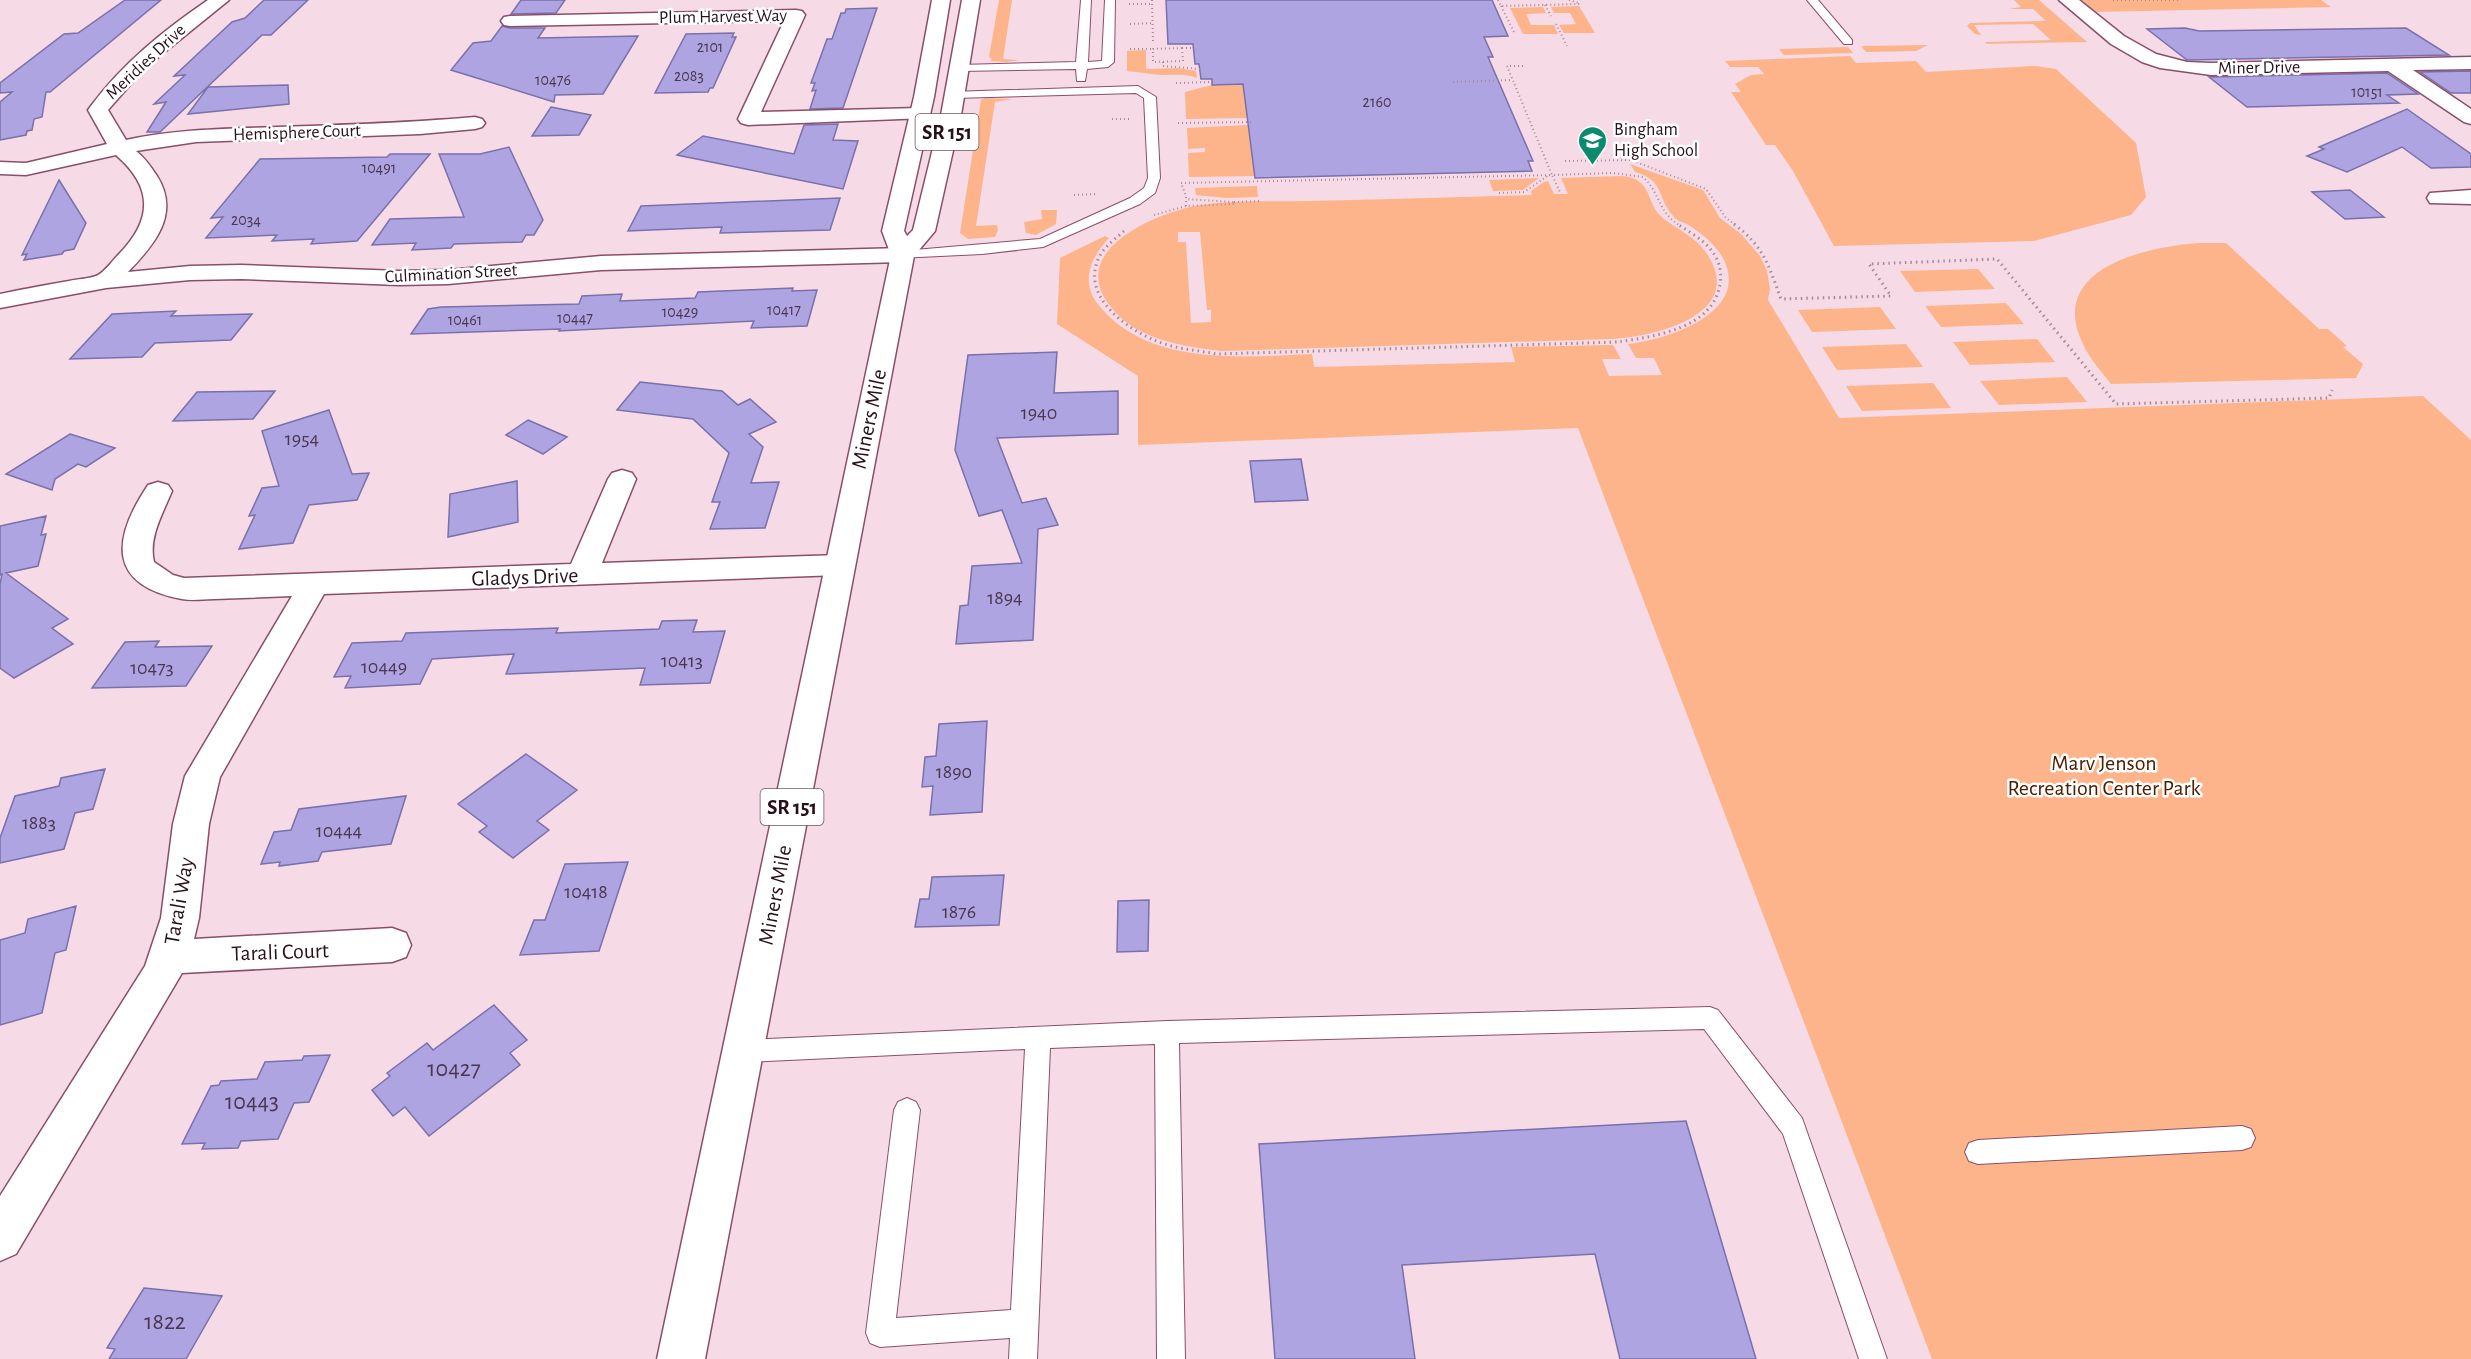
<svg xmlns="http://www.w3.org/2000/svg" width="2471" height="1359" font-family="'Alegreya Sans',sans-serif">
<rect width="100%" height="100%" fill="#f6dae6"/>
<path fill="#fdb48a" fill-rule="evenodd" d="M 999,0 L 1012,0 L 1003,59 L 1019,60 L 1007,62 L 990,61 L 992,59 L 989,57 Z
M 2014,0 L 2039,0 L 2087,42 L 1987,44 L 1985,42 L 2051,40 L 2033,24 L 1974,25 L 1981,35 L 1975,34 L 1967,26 L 1970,23 L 2046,21 L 2033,9 L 2008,9 L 2021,7 Z
M 2080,0 L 2321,0 L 2331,7 L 2094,12 Z
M 1579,6 L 1595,33 L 1564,33 L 1559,25 L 1576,24 L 1570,13 L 1554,13 L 1551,7 Z
M 1543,7 L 1546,13 L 1526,14 L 1531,25 L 1554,25 L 1558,34 L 1523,34 L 1510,8 Z
M 1928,45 L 1916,51 L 1866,52 L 1861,46 Z
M 1848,47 L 1853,53 L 1784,55 L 1779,49 Z
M 1146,50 L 1146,69 L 1178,68 L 1196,71 L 1197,78 C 1181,72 1167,77 1152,74 C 1143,73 1136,72 1127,71 L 1127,51 Z
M 1850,56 L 1856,63 L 1916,61 L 1926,72 L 2036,66 L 2056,69 L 2136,143 L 2146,197 L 2131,215 L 2034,241 L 1834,246 L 1793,171 L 1775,145 L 1766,145 L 1731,92 L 1741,92 L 1735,84 L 1751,75 L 1764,74 L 1758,67 L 1730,67 L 1725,61 Z
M 1244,84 L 1249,118 L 1186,119 L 1185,92 L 1212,85 Z
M 985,98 L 1012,99 L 995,102 L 976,226 L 997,225 L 998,230 L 995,237 L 968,239 L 960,233 L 981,100 Z
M 1248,125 L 1255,176 L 1189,177 L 1188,153 L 1205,152 L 1205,148 L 1188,149 L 1187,128 Z
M 1630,164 L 1703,190 L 1720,218 L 1741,234 L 1760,256 L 1767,271 L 1770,289 L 1768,300 L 1839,418 L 2423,396 L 2471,440 L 2471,1359 L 1932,1359 L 1578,428 L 1138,445 L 1138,376 L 1057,324 L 1060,258 L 1105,236 L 1109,238 C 1092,256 1080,280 1097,303 C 1146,367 1241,357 1312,354 L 1314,367 L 1515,362 L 1511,347 L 1613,345 L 1621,359 L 1602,359 L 1609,376 L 1662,375 L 1654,358 L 1636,358 L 1628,344 C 1666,340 1752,313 1723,258 C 1715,244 1701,233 1687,224 C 1683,222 1677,221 1675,218 C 1656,200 1667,181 1635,172 Z
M 1622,176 C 1655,179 1644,204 1664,219 C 1680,231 1698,238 1709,257 C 1745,317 1648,338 1609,339 L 1221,351 C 1182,346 1136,340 1110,306 C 1068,252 1149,217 1190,207 C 1228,199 1270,202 1308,201 C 1383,199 1457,197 1532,195 L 1531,191 L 1544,182 L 1548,181 L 1554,194 L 1568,194 L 1561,178 ZM 1178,232 L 1200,232 L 1207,310 L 1211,310 L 1211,322 L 1191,323 L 1186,242 L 1178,242 Z
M 1539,178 L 1523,190 L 1493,191 L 1489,180 Z
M 1257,186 L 1258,197 L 1226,198 L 1196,195 L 1195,188 Z
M 1041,210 L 1057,210 L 1056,224 L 1036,235 L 1026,233 L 1024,222 L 1042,219 Z
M 2198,243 L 2226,243 L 2319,329 L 2328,329 L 2347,346 L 2343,347 L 2363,364 L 2356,378 L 2111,384 C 2101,371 2089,358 2082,342 C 2048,268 2146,247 2198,243 Z
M 1978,269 L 1995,289 L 1915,292 L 1900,271 Z
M 2006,303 L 2024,324 L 1941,327 L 1925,306 Z
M 1880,307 L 1896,329 L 1812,332 L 1798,310 Z
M 2037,339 L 2055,362 L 1970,365 L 1953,342 Z
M 1906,344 L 1923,367 L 1837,370 L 1822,347 Z
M 2067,377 L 2087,402 L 1999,405 L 1980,381 Z
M 1933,383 L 1951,408 L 1862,411 L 1846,386 Z"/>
<path fill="#ada4e1" stroke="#7a70aa" stroke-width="1.5" d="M 125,0 L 161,0 L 50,92 L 46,92 L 42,117 L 34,119 L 32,130 L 27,131 L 26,135 L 0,140 L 0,102 L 12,92 L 0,93 L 0,83 L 64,34 L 78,33 Z
M 264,0 L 308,0 L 271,35 L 262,35 L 160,132 L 147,132 L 166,102 L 154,104 L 185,75 L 174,76 L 232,22 L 245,18 Z
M 521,0 L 565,0 L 556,13 L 511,14 Z
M 1166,0 L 1492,0 L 1508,36 L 1484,37 L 1493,57 L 1488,57 L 1533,161 L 1528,161 L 1532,171 L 1255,178 L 1243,84 L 1212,85 L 1212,79 L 1201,79 L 1199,64 L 1195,64 L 1193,44 L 1168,44 Z
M 877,8 L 843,108 L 810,109 L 816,90 L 812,91 L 815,83 L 811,83 L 827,39 L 832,39 L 841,13 L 845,13 L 846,9 Z
M 502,26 L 510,28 L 545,28 L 538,38 L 638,36 L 603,94 L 555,95 L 554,102 L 451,70 L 473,43 L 491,41 Z
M 2185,28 L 2199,31 L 2406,28 L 2449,55 L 2187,60 L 2147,29 Z
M 734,33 L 732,37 L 736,37 L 713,88 L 710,88 L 708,92 L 655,93 L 686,34 Z
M 2471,71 L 2471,93 L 2451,93 L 2420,72 Z
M 2387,73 L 2418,94 L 2387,95 L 2399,103 L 2247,107 L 2209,77 Z
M 288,85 L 289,104 L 188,114 L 208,87 Z
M 551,107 L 591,115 L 579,135 L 532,136 Z
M 2407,109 L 2471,154 L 2471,167 L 2431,168 L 2402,147 L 2347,172 L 2307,156 L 2324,149 L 2319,147 Z
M 838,124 L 833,140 L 858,141 L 843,189 L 677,155 L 703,136 L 794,154 L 804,125 Z
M 509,147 L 543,220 L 534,235 L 526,235 L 522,242 L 454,244 L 451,248 L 412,250 L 416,243 L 372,245 L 390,219 L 464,217 L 439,154 L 480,154 Z
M 390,154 L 430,154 L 357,241 L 311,244 L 314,239 L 272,241 L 277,235 L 206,238 L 223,217 L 211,218 L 260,159 L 387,157 Z
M 59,180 L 86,223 L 74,249 L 64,251 L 62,254 L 24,260 L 27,254 L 22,255 Z
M 2350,190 L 2384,217 L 2345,219 L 2312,192 Z
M 840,198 L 830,230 L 720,233 L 722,227 L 628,231 L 641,206 Z
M 793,288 L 792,291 L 817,290 L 807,326 L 751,328 L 754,321 L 559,331 L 560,329 L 411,334 L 428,309 L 441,307 L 579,304 L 582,296 L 622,294 L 620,301 L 695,298 L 698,292 Z
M 176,311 L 171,316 L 252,314 L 231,340 L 155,343 L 142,357 L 70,359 L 112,314 Z
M 1057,352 L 1054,393 L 1118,391 L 1118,434 L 997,438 L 1022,503 L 1046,498 L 1058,525 L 1038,529 L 1033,640 L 956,644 L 960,606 L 968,605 L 972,566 L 1022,563 L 1002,510 L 979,516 L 955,450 L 968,355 Z
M 640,382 L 722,391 L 738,405 L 750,399 L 776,422 L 749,434 L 763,447 L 751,483 L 779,482 L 765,528 L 710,529 L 720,502 L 712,502 L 729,453 L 693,419 L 617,410 Z
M 275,391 L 253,419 L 173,421 L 197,392 Z
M 329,410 L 352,474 L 369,473 L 357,500 L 309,505 L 293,543 L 239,549 L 255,515 L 249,516 L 262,488 L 279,486 L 262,431 Z
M 528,420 L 567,437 L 543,454 L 506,435 Z
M 70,434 L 115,448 L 86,467 L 78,464 L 55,479 L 52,490 L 6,474 Z
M 1301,459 L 1308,500 L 1255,502 L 1250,461 Z
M 517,481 L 518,522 L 448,537 L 450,494 Z
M 46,516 L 41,535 L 46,534 L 38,566 L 6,573 L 68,619 L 52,628 L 73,644 L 14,678 L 0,668 L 0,584 L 2,574 L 0,575 L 0,526 Z
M 697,620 L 693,632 L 725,631 L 710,683 L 640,685 L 645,668 L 506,674 L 514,654 L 432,659 L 420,684 L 345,688 L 351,676 L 334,677 L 352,643 L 402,641 L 406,633 L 558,628 L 556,633 L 659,629 L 662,621 Z
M 159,641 L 155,647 L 212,646 L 186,686 L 92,688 L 125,642 Z
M 987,721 L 982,812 L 930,815 L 933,786 L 922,787 L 925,757 L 936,756 L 939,724 Z
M 526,754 L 577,790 L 537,821 L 549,830 L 513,858 L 479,832 L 487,826 L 458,804 Z
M 105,769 L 93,809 L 75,813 L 64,849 L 0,863 L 0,838 L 15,796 L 59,786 L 61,778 Z
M 406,796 L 391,844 L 322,852 L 318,861 L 279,866 L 280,862 L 261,864 L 274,832 L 291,830 L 299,809 Z
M 628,862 L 599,951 L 520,955 L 534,920 L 545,920 L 565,864 Z
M 1004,875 L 999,925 L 915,927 L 920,899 L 929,899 L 932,877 Z
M 1149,900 L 1148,951 L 1117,952 L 1118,901 Z
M 76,906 L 66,950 L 55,953 L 42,1013 L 0,1025 L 0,940 L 25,933 L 28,919 Z
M 494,1005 L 527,1040 L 510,1053 L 520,1065 L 429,1136 L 405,1107 L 393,1116 L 372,1090 L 390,1076 L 387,1073 L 427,1043 L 433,1050 Z
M 330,1055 L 309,1102 L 294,1103 L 278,1139 L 241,1141 L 238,1148 L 202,1149 L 205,1143 L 182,1144 L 211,1086 L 219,1085 L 221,1081 L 257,1079 L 265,1062 L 302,1060 L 304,1056 Z
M 1686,1121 L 1756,1359 L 1620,1359 L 1595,1254 L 1402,1265 L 1415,1359 L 1275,1359 L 1259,1144 Z
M 144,1288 L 222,1296 L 186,1359 L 109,1359 L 115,1349 L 107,1348 Z"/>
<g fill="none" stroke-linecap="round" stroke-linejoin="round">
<defs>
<path id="lane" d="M 1081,0 L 1091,0 L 1088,62 L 1102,61 L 1105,0 L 1115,0 L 1114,62 L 1108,67 L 1087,69 L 1085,81 L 1077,81 L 1076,69 L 959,71 L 953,68 L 959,65 L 1076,62 Z
M 1807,0 L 1818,0 L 1852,40 L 1852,44 L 1844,44 Z
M 1138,86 L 1156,97 L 1160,178 L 1155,193 L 1140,204 L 1043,247 L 982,254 L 898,258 L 896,255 L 898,252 L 903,251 L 1040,239 L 1130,198 L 1144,188 L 1148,178 L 1144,98 L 1136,93 L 954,98 L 950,96 L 950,92 Z
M 1710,1007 L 1718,1010 L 1802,1118 L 1887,1359 L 1859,1359 L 1783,1134 L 1704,1029 L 1179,1043 L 1185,1359 L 1157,1359 L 1155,1044 L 1050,1048 L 1037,1359 L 1009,1359 L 1010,1338 L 880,1347 L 870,1343 L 866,1333 L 894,1110 L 898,1102 L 907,1098 L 916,1102 L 920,1110 L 896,1318 L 1011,1310 L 1025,1049 L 745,1062 L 736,1059 L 733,1051 L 736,1043 L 745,1040 L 1167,1021 Z
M 2242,1126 L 2251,1129 L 2255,1138 L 2251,1147 L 2242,1150 L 1978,1164 L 1969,1161 L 1965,1152 L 1969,1143 L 1978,1140 Z"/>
<path id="street" d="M 208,0 L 229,0 L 145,68 L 108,110 L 126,140 C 175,129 226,129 277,127 C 343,125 409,123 475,117 L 482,119 L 485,123 L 482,127 L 475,129 L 420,134 L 196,142 L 136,151 C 145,158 151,167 157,176 C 181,214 154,245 128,272 L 190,266 L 241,265 L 399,271 L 448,270 L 601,256 L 903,248 L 911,250 L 915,255 L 911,260 L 903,262 L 601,270 L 448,284 L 399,285 L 241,279 L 190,280 L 106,288 L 0,308 L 0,294 C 23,289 46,285 69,281 C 77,279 88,279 96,276 C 104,273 113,260 119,254 C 153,219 153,187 116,155 L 26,175 L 0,174 L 0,162 L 26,163 L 107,144 L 88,110 L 91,106 C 123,63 164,30 208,0 Z
M 2059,0 L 2079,0 L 2124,36 L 2156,54 L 2187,62 L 2211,63 L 2471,57 L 2471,69 L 2413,70 L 2471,109 L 2471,124 L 2464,122 L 2388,71 L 2211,75 L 2160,68 L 2142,62 L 2111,44 Z
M 796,10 L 802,11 L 805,15 L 761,112 L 919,108 L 926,110 L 929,114 L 926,118 L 748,125 L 741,123 L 738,119 L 784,21 L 510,26 L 504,25 L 501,21 L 504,17 L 510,16 Z
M 2471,190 L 2471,204 L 2430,203 L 2427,198 L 2430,193 Z
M 622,470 L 632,473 L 636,479 L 602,563 L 840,555 L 851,558 L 855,565 L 851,572 L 840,575 L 324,594 L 220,777 L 209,824 L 199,918 L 194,939 L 392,928 L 406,933 L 411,945 L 406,957 L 392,962 L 182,973 L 16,1254 L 0,1261 L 0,1196 L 145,966 L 161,918 L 173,824 L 185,776 L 292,596 C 266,597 240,598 214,599 C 204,599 192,601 182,599 C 107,585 112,539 148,485 L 158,482 L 168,485 L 172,491 C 163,513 148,538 154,562 L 173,575 L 184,578 L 571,564 L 608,479 L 612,473 Z"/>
<path id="primary" d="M 932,0 L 950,0 L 934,97 L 904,231 L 907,236 L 913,230 L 941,115 L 962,0 L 980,0 L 961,115 L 935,231 L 914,256 L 705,1359 L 657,1359 L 891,255 L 882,231 L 914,97 Z"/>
</defs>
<use href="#lane" stroke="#8a4e6a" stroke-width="2"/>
<use href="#street" stroke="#8a4e6a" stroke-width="3"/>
<use href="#primary" stroke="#8a4e6a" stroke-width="3"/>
<path stroke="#a68b97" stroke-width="2" stroke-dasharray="1 3" stroke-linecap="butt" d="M 1152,0 L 1153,41
M 1498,0 L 1501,6 L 1580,4
M 1569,0 L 1579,3
M 2113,0 L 2180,0
M 1129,4 L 1152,4
M 1545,5 L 1551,16
M 1501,6 L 1515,34
M 1130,24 L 1153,23
M 1556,24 L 1567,46
M 1182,48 L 1193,48
M 1182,48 L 1183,61 L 1153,62 L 1153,49 Z
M 1130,49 L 1153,49
M 1163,62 L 1163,66 L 1200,69
M 1523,66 L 1507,66 L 1552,175 L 1613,173 L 1643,177 C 1660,192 1658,212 1679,225
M 1453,82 L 1513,80
M 1176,83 L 1212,82
M 1112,119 L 1130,119
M 1178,123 L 1254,122
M 1565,161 L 1631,160 L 1706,189 L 1726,218 L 1736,225
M 1499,193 L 1524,192 L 1549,175
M 1074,195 L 1097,194
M 1234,202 L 1262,201
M 1186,206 L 1186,196 L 1181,183 L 1552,175 L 1561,194
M 1154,215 L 1186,206 L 1234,204 L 1234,202 L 1186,199"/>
<path stroke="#a68b97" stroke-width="3" stroke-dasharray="1.5 4" stroke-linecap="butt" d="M 1734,224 C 1764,247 1768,264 1781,299 L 1891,296 L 1869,264 L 1997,259 L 2116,404 L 2329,398 L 2332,390
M 1124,231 C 1114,240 1102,248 1097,262 C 1084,298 1126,328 1154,340 C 1174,349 1196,350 1217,354 L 1618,342 C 1655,336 1713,329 1720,284 C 1725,253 1700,238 1677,224"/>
<use href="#lane" fill="#fff" fill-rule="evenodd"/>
<use href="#street" fill="#fff" fill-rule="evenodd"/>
<use href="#primary" fill="#fff" fill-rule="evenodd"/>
</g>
<defs>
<symbol id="school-pin" viewBox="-11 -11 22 30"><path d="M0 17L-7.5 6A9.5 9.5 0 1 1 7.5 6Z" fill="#0c8a6d" stroke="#fff"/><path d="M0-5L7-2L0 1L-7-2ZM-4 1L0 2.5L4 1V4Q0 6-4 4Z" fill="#fff"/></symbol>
</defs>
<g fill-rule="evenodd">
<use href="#school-pin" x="1576" y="124" width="33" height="45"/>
</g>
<g text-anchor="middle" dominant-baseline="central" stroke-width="5" stroke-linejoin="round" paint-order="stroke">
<g font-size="16" fill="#4a364d">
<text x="710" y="47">2101</text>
<text x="689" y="76">2083</text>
<text x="553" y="80">10476</text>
<text x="2367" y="92">10151</text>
<text x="1377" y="102">2160</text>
<text x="379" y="168">10491</text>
<text x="246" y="220">2034</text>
<text x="784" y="310">10417</text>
<text x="680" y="312">10429</text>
<text x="575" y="318">10447</text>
<text x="465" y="320">10461</text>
</g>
<g font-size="18" fill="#29111c" stroke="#fff">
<text transform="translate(723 17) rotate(-1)">Plum Harvest Way</text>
<text transform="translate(146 62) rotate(-43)">Meridies Drive</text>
<text transform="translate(2259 68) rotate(-1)">Miner Drive</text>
<text transform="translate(297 133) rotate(-2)">Hemisphere Court</text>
<text transform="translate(451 274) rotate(-3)">Culmination Street</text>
</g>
<g font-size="18" fill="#29111c" stroke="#fff" text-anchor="start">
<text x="1614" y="130">Bingham<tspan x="1614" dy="21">High School</tspan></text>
</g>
<g font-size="20" fill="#4a364d">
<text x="1039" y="413">1940</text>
<text x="302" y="439">1954</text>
<text x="1005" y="598">1894</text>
<text x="682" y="661">10413</text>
<text x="384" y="667">10449</text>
<text x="152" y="668">10473</text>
<text x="954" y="772">1890</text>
<text x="39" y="823">1883</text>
<text x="339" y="831">10444</text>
<text x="586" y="892">10418</text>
<text x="959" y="912">1876</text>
</g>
<g fill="#fff" stroke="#695860" stroke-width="1.5">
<rect x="915.5" y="114" width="63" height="36" rx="4.5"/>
<rect x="760.5" y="789" width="63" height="36" rx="4.5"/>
</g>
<g font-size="21" font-weight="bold" fill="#29111c">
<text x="947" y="132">SR 151</text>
<text x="792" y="807">SR 151</text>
</g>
<g font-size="22" fill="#29111c" stroke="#fff">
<text transform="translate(869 419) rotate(-78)">Miners Mile</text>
<text transform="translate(525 577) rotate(-2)">Gladys Drive</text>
<text transform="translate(775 895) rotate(-79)">Miners Mile</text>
<text transform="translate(179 901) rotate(-80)">Tarali Way</text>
<text transform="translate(280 952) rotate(-2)">Tarali Court</text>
</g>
<g font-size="22" fill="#4e2000" stroke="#fff">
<text x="2104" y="763">Marv Jenson<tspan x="2104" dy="25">Recreation Center Park</tspan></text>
</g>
<g font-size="24" fill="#4a364d">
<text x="454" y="1069">10427</text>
<text x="252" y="1102">10443</text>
<text x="165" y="1322">1822</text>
</g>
</g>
</svg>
